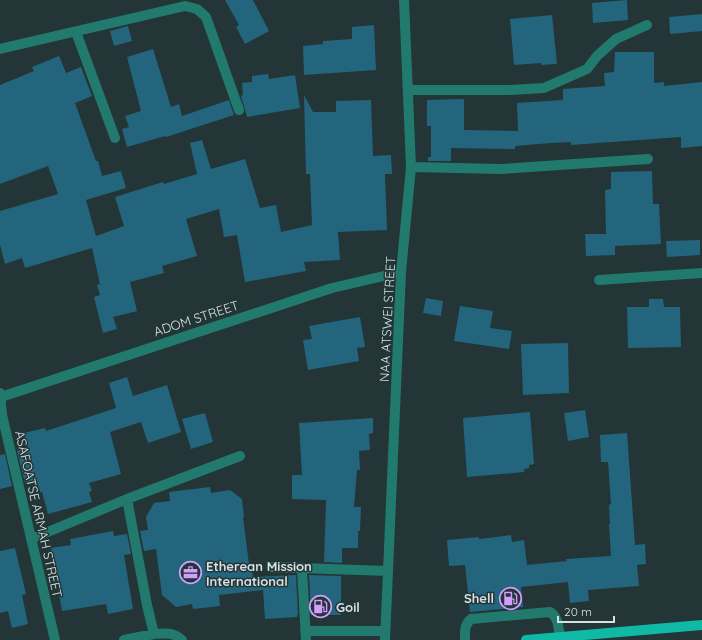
<svg xmlns="http://www.w3.org/2000/svg" width="702" height="640" font-family="Quicksand,sans-serif">
<rect width="100%" height="100%" fill="#233537"/>
<path fill="#23657c" d="M 225,0 L 253,0 L 269,31 L 245,44 L 236,27 L 239,25 Z
M 627,0 L 628,20 L 593,23 L 592,3 Z
M 702,14 L 702,31 L 670,34 L 669,17 Z
M 552,15 L 557,64 L 541,65 L 541,63 L 514,65 L 510,19 Z
M 374,25 L 376,70 L 304,75 L 303,46 L 323,44 L 323,41 L 352,39 L 352,27 Z
M 128,26 L 132,41 L 114,46 L 110,31 Z
M 153,49 L 171,107 L 179,104 L 182,116 L 229,100 L 234,115 L 166,137 L 165,136 L 127,147 L 122,129 L 129,127 L 125,116 L 141,111 L 127,57 Z
M 615,52 L 654,52 L 654,83 L 664,82 L 664,86 L 702,82 L 702,146 L 681,148 L 681,137 L 571,145 L 571,142 L 551,143 L 515,146 L 515,149 L 451,148 L 451,161 L 428,161 L 428,157 L 431,157 L 431,126 L 427,126 L 427,100 L 464,99 L 464,130 L 518,131 L 517,103 L 563,100 L 563,89 L 605,86 L 604,73 L 614,72 Z
M 59,56 L 66,73 L 81,67 L 92,96 L 75,103 L 96,161 L 98,161 L 102,176 L 121,171 L 126,188 L 86,200 L 96,236 L 124,226 L 115,197 L 163,182 L 164,184 L 197,174 L 190,143 L 202,140 L 211,169 L 245,159 L 260,208 L 276,205 L 281,232 L 312,225 L 310,174 L 306,174 L 304,95 L 313,112 L 336,112 L 336,101 L 371,100 L 373,156 L 391,155 L 392,174 L 385,174 L 387,230 L 338,232 L 340,260 L 304,262 L 306,271 L 245,282 L 237,235 L 224,237 L 219,209 L 186,219 L 197,256 L 162,266 L 164,273 L 130,282 L 137,311 L 113,317 L 117,329 L 103,333 L 94,297 L 100,295 L 97,285 L 100,284 L 92,248 L 25,268 L 22,258 L 5,264 L 0,245 L 0,211 L 58,194 L 48,166 L 0,184 L 0,85 L 34,71 L 32,67 Z
M 268,74 L 269,79 L 295,75 L 300,108 L 247,117 L 241,96 L 243,95 L 242,83 L 252,82 L 252,76 Z
M 652,171 L 653,204 L 659,204 L 661,244 L 615,246 L 615,255 L 586,256 L 585,234 L 606,234 L 605,190 L 611,189 L 611,172 Z
M 700,240 L 700,255 L 667,257 L 666,241 Z
M 426,298 L 443,301 L 441,316 L 423,313 Z
M 649,299 L 663,299 L 664,307 L 680,307 L 681,347 L 628,348 L 627,307 L 649,307 Z
M 460,306 L 493,311 L 490,328 L 512,331 L 509,349 L 454,341 Z
M 360,317 L 365,347 L 357,348 L 359,361 L 308,370 L 303,340 L 312,339 L 309,326 Z
M 568,343 L 569,393 L 523,395 L 521,344 Z
M 127,377 L 133,396 L 167,385 L 181,432 L 148,443 L 141,422 L 110,432 L 121,474 L 89,483 L 92,491 L 89,492 L 92,502 L 48,514 L 42,492 L 40,492 L 36,480 L 25,483 L 17,451 L 28,448 L 24,433 L 45,428 L 46,431 L 116,408 L 109,383 Z
M 585,410 L 589,437 L 568,441 L 564,413 Z
M 530,412 L 534,464 L 529,465 L 529,468 L 524,469 L 524,472 L 467,477 L 463,418 Z
M 205,413 L 213,442 L 191,449 L 182,419 Z
M 373,418 L 373,433 L 369,434 L 370,450 L 359,451 L 360,470 L 357,470 L 354,507 L 361,507 L 360,531 L 358,531 L 358,548 L 342,548 L 342,563 L 324,562 L 326,500 L 292,499 L 292,475 L 302,475 L 299,423 Z
M 627,433 L 635,545 L 645,544 L 646,564 L 637,565 L 639,586 L 588,590 L 589,601 L 570,603 L 568,582 L 521,587 L 523,607 L 470,612 L 465,565 L 449,566 L 447,540 L 479,537 L 479,539 L 511,535 L 512,542 L 524,540 L 527,565 L 567,561 L 566,559 L 611,556 L 609,524 L 610,524 L 609,505 L 611,504 L 608,462 L 601,462 L 600,435 Z
M 5,454 L 12,486 L 0,489 L 0,455 Z
M 210,487 L 211,493 L 230,490 L 242,499 L 244,517 L 243,517 L 250,572 L 252,572 L 253,577 L 296,575 L 298,615 L 297,615 L 297,617 L 265,619 L 263,590 L 219,595 L 220,606 L 193,609 L 192,604 L 176,607 L 162,595 L 156,549 L 144,551 L 140,531 L 148,530 L 146,517 L 154,503 L 170,501 L 169,492 Z
M 113,531 L 114,536 L 127,534 L 131,554 L 124,555 L 133,609 L 108,614 L 106,604 L 62,611 L 51,548 L 71,545 L 70,539 Z
M 15,548 L 26,594 L 22,595 L 28,624 L 12,628 L 8,611 L 0,613 L 0,551 Z
M 309,575 L 341,576 L 341,615 L 311,615 Z"/>
<g fill="none" stroke-linecap="round" stroke-linejoin="round">
<path stroke="#22796d" stroke-width="10" d="M 76,32 L 115,138
M 0,49 L 185,6 L 197,9 L 206,17 L 239,110
M 408,90 L 510,90 L 544,88 L 587,69 L 597,56 L 616,39 L 647,25
M 411,167 L 501,169 L 648,159
M 599,280 L 702,273
M 0,393 L 2,415 L 55,640
M 1,397 L 332,288 L 401,272
M 127,499 L 147,605 L 154,634 C 166,633 173,632 182,640
M 31,539 L 127,499 L 240,456
M 271,567 L 388,571
M 302,569 L 306,640
M 305,631 L 385,631
M 124,640 L 154,634
M 385,640 L 401,272 L 411,167 L 404,0
M 465,640 C 465,631 464,625 471,619 L 550,612 C 559,618 558,627 560,637"/>
<path stroke="#0fb9a6" stroke-width="10" d="M 526,640 L 702,625"/>
</g>
<defs>
<symbol id="office-ring" viewBox="-11 -11 22 22"><circle r="9.5" fill="#233537" stroke="#d29dfd" stroke-width="1.5"/><path d="M-6-3h4V-5.5h4V-3h4V5H-6ZM-1-4.5V-3h2v-1.5ZM-6 0V1H6V0Z" fill="#d29dfd"/></symbol>
<symbol id="fuel-ring" viewBox="-11 -11 22 22"><circle r="9.5" fill="#233537" stroke="#d29dfd" stroke-width="1.5"/><path d="M-5.5-6h7V0h2V4h1.3V-2.5L3-4.5l.8-.8L6-3V5H2.5V1h-1V6h-7ZM-4.2-4.7v3.2H.2V-4.7Z" fill="#d29dfd"/></symbol>
</defs>
<g fill-rule="evenodd">
<use href="#office-ring" x="178" y="560" width="25" height="25"/>
<use href="#fuel-ring" x="498" y="586" width="25" height="25"/>
<use href="#fuel-ring" x="308" y="594" width="25" height="25"/>
</g>
<g text-anchor="middle" dominant-baseline="central" stroke-width="3" stroke-linejoin="round" paint-order="stroke">
<g font-size="13" fill="#d5e0e1" stroke="#233537">
<text transform="translate(196 318) rotate(-18)">ADOM STREET</text>
<text transform="translate(387 319) rotate(-87)">NAA ATSWEI STREET</text>
<text transform="translate(39 514) rotate(77)">ASAFOATSE ARMAH STREET</text>
</g>
<g font-size="13" font-weight="bold" fill="#d5e0e1" stroke="#233537" text-anchor="start">
<text x="206" y="566">Etherean Mission<tspan x="206" dy="15">International</tspan></text>
<text x="494" y="598" text-anchor="end">Shell</text>
<text x="336" y="607">Goil</text>
</g>
</g>
<path d="M558 616v6h56v-6" fill="none" stroke="#d5e0e1" stroke-width="2"/>
<text x="564" y="616" font-size="12" fill="#d5e0e1" stroke="#233537" stroke-width="3" paint-order="stroke">20 m</text>
</svg>
